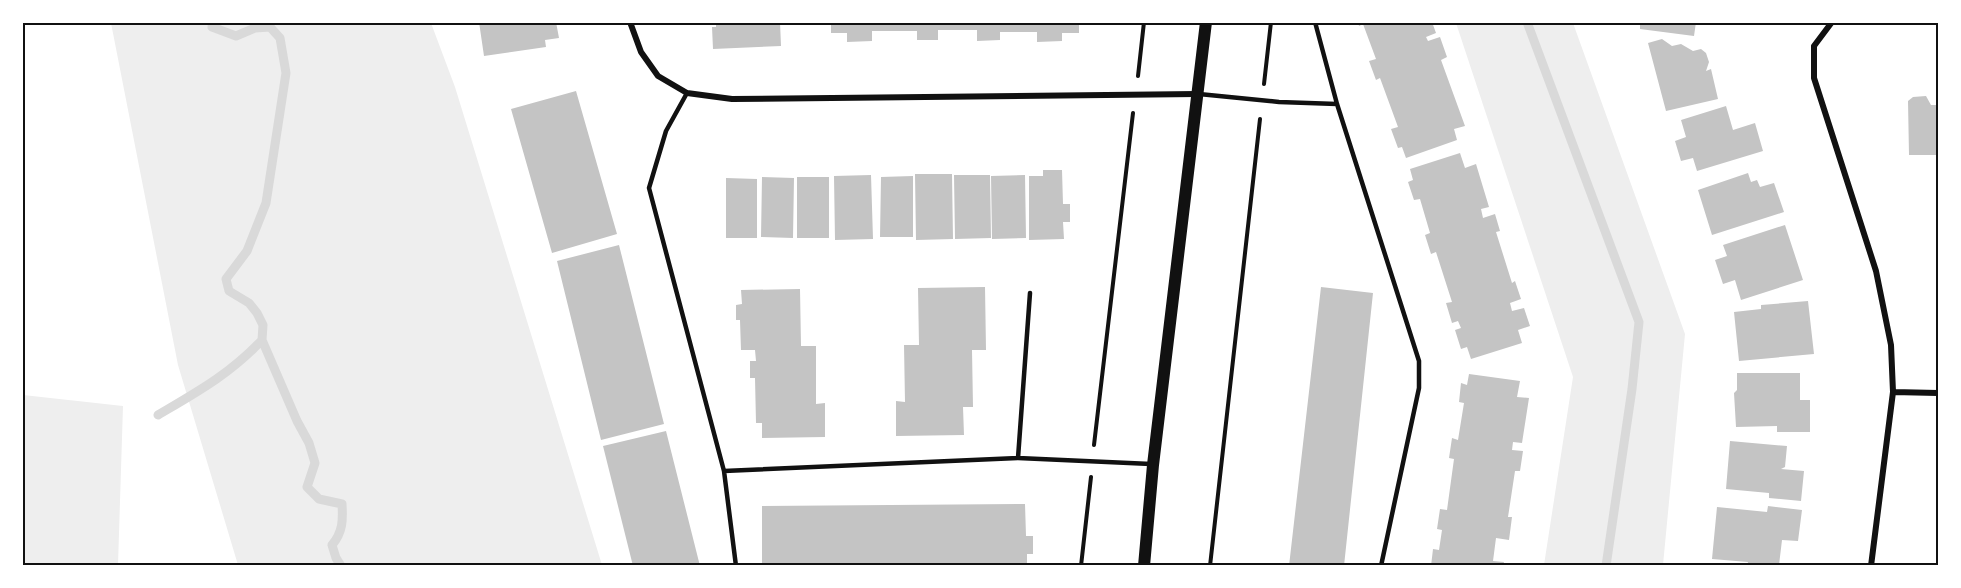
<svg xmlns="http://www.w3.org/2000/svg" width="1961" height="588" font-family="'Space Grotesk',sans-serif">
<rect width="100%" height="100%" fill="#fff"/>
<path fill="#eee" d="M 111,23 L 431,23 L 455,87 L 602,565 L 238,565 L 178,365 Z
M 1456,23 L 1573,23 L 1685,334 L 1663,565 L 1544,565 L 1573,377 Z
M 23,395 L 123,406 L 118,565 L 23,565 Z"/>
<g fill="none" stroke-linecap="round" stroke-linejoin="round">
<path stroke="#d9d9d9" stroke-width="9" d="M 213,22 L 212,27 L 236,36 L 255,28 L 270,27 L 280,38 L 286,73 L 266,203 L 247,251 L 226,279 L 229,291 L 249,303 L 257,313 L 263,325 L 262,340 L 297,421 L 309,443 L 315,463 L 307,487 L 319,499 L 342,504 C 343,520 343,532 332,545 L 336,558 L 341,566
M 1527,22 L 1639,322 L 1632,389 L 1606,566
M 158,415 C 197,392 230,374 262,340"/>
</g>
<path fill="#c4c4c4" d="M 479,22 L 556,22 L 559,38 L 545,40 L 546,47 L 484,56 Z
M 716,22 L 780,22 L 781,46 L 713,49 L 712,27 L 716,27 Z
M 831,22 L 1079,22 L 1079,33 L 1062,33 L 1062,41 L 1037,42 L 1037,32 L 1000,32 L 1000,40 L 977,41 L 977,30 L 938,30 L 938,40 L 917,40 L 917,31 L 872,31 L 872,41 L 847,42 L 847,33 L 831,33 Z
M 1358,22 L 1432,22 L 1436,33 L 1426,37 L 1428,41 L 1440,37 L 1447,57 L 1441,60 L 1465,126 L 1454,129 L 1457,140 L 1406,158 L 1402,147 L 1398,148 L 1391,129 L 1398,127 L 1380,78 L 1376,80 L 1369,61 L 1376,59 L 1363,24 L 1359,26 Z
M 1640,22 L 1696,22 L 1694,36 L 1640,29 Z
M 1662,39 L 1672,46 L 1681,44 L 1693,51 L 1701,49 L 1706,53 L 1709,62 L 1706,71 L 1711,69 L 1718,99 L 1666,111 L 1648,43 Z
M 1937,86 L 1938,86 L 1938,155 L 1909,155 L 1908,101 L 1913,97 L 1926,96 L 1931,105 L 1936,105 Z
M 576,91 L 617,234 L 552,253 L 511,109 Z
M 1726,106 L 1733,130 L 1755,123 L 1763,151 L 1697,171 L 1693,158 L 1681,161 L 1675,141 L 1686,137 L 1681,120 Z
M 1460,153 L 1465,168 L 1476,164 L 1489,207 L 1481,209 L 1483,218 L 1495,214 L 1500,231 L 1496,232 L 1512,283 L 1515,281 L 1521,299 L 1510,303 L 1512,311 L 1524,308 L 1530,326 L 1518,330 L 1522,343 L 1471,359 L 1467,347 L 1461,349 L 1455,330 L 1461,328 L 1458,321 L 1452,323 L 1446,303 L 1452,302 L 1436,252 L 1431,254 L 1425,235 L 1430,233 L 1420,199 L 1414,200 L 1408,182 L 1413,180 L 1410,169 Z
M 1043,170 L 1062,170 L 1063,204 L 1070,204 L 1070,222 L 1063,222 L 1064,239 L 1029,240 L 1029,176 L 1043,176 Z
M 1748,173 L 1751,182 L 1757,180 L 1760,187 L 1774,183 L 1784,212 L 1712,235 L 1698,190 Z
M 915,174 L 952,174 L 953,239 L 916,240 Z
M 871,175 L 873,239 L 835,240 L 834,176 Z
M 954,175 L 990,175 L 991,238 L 955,239 Z
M 1025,175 L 1026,238 L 992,239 L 991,176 Z
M 913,176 L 913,237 L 880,237 L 881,177 Z
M 762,177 L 794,178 L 793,238 L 761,237 Z
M 797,177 L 829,177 L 829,238 L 797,238 Z
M 726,178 L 757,179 L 757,238 L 726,238 Z
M 1785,225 L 1803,280 L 1741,300 L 1735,280 L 1723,284 L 1715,260 L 1727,256 L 1723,245 Z
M 619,245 L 664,424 L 601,440 L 557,261 Z
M 985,287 L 986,350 L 972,350 L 973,407 L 963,407 L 964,435 L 896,436 L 896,401 L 905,402 L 904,345 L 919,345 L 918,288 Z
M 1321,287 L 1373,293 L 1344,566 L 1289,566 Z
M 800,289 L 801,346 L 816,346 L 816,404 L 825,403 L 825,437 L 762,438 L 762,423 L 756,423 L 755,378 L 750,378 L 750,361 L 756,361 L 755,350 L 741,350 L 740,320 L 736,320 L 736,305 L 742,304 L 741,290 Z
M 1808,301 L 1814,354 L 1739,361 L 1734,312 L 1761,309 L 1761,305 Z
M 1737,373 L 1800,373 L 1800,400 L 1810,400 L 1810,432 L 1777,432 L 1777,426 L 1736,427 L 1734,393 L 1737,390 Z
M 1469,374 L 1520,381 L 1517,397 L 1529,398 L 1522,443 L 1513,442 L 1512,450 L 1523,451 L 1520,471 L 1515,471 L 1508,517 L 1512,517 L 1509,540 L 1496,538 L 1493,561 L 1504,562 L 1503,566 L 1431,566 L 1433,549 L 1439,550 L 1442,530 L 1437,529 L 1440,509 L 1447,510 L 1454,459 L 1449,458 L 1452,438 L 1458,440 L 1464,403 L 1459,402 L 1461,383 L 1467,385 Z
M 666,431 L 700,566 L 633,566 L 603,446 Z
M 1730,441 L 1787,446 L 1785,467 L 1781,469 L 1804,471 L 1801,501 L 1769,498 L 1769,493 L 1726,489 Z
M 1025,504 L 1026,536 L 1033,536 L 1033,554 L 1027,554 L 1027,566 L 762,566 L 762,506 Z
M 1768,506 L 1802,510 L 1798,541 L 1782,540 L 1779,565 L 1764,564 L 1764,566 L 1747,566 L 1748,562 L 1712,559 L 1717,507 L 1767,512 Z"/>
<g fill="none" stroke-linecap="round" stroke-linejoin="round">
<path stroke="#111" stroke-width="4" d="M 1138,76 L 1144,22
M 1264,84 L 1271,22
M 1094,445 L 1133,113
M 1081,566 L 1091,477
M 1210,566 L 1260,119"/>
<path stroke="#111" stroke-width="4.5" d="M 1315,22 L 1337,104 L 1419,361 L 1419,388 L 1381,566
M 687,93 L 666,131 L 649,188 L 724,471 L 1018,458 L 1151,464
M 1199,94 L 1279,102 L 1337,104
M 1018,458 L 1030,293
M 724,471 L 736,566"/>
<path stroke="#111" stroke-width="6" d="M 630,22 L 641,52 L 658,76 L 687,93 L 732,99 L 1197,94
M 1832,22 L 1814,46 L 1814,78 L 1876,271 L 1891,345 L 1893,392 L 1871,566
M 1893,392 L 1938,393"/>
<path stroke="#111" stroke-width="12" d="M 1144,566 L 1153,465 L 1206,22"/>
</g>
<rect width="1961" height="588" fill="none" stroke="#ffffff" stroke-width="48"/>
<rect x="24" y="24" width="1913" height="540" fill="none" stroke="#111" stroke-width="2"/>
</svg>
